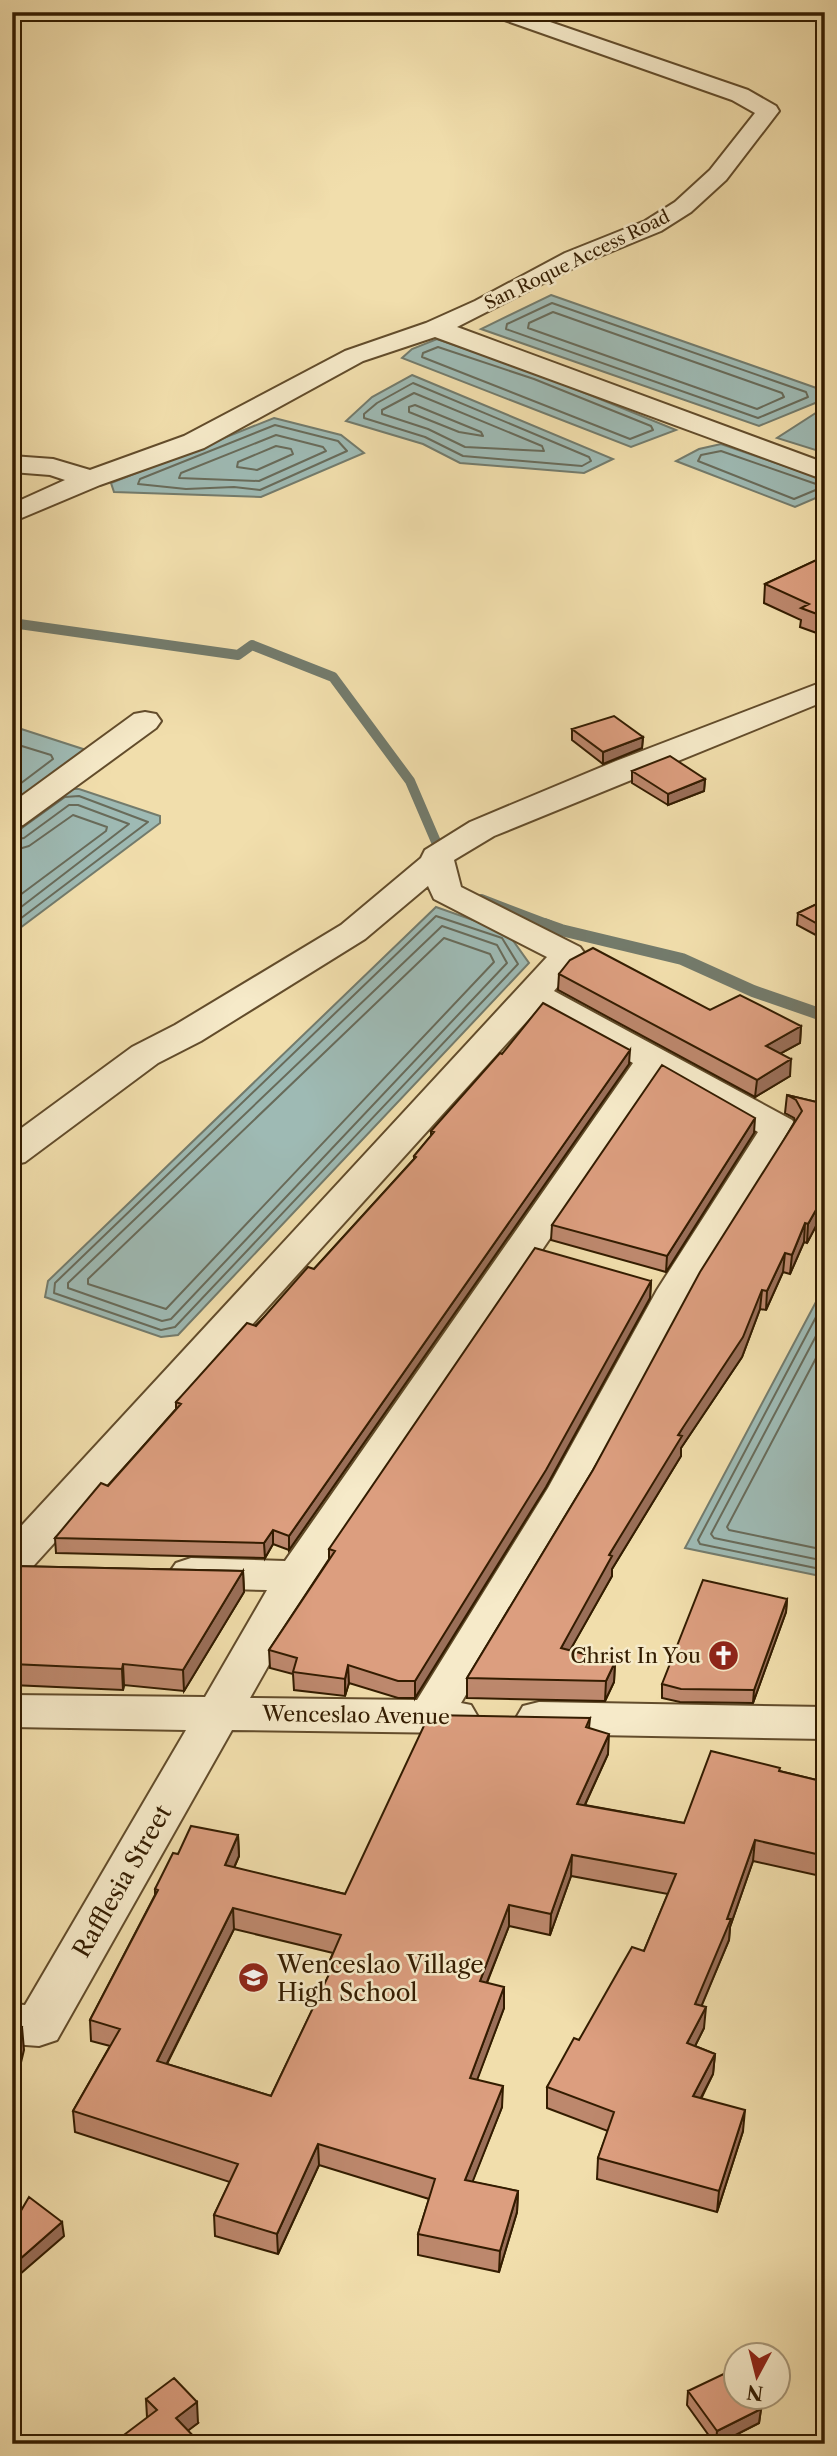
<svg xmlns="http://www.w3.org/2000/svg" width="837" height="2456" font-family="'Libre Caslon Text',serif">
<rect width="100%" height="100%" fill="#f1deac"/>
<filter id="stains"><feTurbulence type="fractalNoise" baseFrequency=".00286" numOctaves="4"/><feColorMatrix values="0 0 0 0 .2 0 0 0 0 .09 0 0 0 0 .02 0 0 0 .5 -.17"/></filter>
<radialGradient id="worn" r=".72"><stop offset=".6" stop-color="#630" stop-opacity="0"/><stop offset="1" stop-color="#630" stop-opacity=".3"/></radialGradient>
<path fill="#9ebab4" stroke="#737b6c" stroke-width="2" d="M 551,295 L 825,391 L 825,399 L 759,426 L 481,329 Z
M 437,339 L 536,373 L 676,430 L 631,447 L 402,358 L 412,349 Z
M 412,375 L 613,459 L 584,473 L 460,463 L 423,444 L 346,421 L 372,397 Z
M 825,407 L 825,453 L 777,438 Z
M 274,418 L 341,435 L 364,453 L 261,497 L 114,492 L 111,483 Z
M 721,444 L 825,480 L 825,494 L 795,507 L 676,461 L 699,449 Z
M 12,726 L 86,750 L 12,810 Z
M 63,789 L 79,789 L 160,816 L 160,823 L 12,934 L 12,826 Z
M 436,907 L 507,932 L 529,963 L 178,1335 L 161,1337 L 45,1297 L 48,1281 Z
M 825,1285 L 825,1577 L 685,1548 Z"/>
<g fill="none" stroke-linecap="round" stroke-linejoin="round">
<path stroke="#686b5a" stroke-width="2" d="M 552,303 L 806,392 L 808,397 L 758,418 L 506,329 L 507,324 Z
M 553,312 L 782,393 L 784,397 L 757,409 L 528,328 L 529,323 Z
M 438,347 L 534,379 L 651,426 L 653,430 L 630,439 L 422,357 L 423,353 Z
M 413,383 L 589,457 L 591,461 L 582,466 L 463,456 L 425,437 L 364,418 L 364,414 L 377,403 Z
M 414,393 L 542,446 L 544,451 L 465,447 L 428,429 L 382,414 L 382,410 Z
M 415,405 L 481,432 L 483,436 L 459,432 L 409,412 L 409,407 Z
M 275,425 L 338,441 L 347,451 L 260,490 L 234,487 L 186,489 L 138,484 L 140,479 Z
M 276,435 L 323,447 L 326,451 L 259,481 L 179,478 L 181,473 Z
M 276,446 L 291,449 L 293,454 L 257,470 L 237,467 L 238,462 Z
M 721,451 L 816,484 L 818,489 L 794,499 L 698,461 L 701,455 Z
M 12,743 L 51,755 L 53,759 L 12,790
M 12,832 L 19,830 L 65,797 L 79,796 L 148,822 L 12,925
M 12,840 L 24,838 L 69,805 L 78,805 L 129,824 L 12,914
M 12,851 L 29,846 L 73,815 L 107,827 L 106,831 L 12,901
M 436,916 L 502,938 L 518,964 L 175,1327 L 161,1330 L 54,1293 L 55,1283 Z
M 442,926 L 497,945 L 507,963 L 171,1319 L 162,1321 L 68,1288 L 68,1283 Z
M 444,938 L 490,954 L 494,962 L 166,1309 L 88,1284 L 88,1279 Z
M 825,1300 L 698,1540 L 700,1544 L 825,1570
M 825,1319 L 711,1534 L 714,1538 L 825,1561
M 825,1341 L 727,1527 L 729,1530 L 825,1550"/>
<path stroke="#737b6c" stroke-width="10" d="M 12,623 L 238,655 L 252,645 L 333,677 L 410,781 L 443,858
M 481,899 L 549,925"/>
<path stroke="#737b6c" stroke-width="12" d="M 544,924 L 561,930 L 682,959 L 753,991 L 825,1016"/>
<defs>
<path id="street" d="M 490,12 L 521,12 L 748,90 L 776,106 L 779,111 L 726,180 L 691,212 L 661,231 L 583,263 L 457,327 L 825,463 L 825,480 L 435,337 L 363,361 L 204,448 L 100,485 L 12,522 L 12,504 L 65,480 L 50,475 L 12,472 L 12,456 L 53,459 L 90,470 L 184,436 L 345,351 L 426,323 L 475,301 L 565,253 L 645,221 L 675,202 L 710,170 L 755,113 L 732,100 L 493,16 Z
M 825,681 L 825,701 L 494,836 L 454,860 L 461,887 L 580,947 L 585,954 L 554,991 L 792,1120 L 798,1128 L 697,1290 L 590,1488 L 461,1703 L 471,1705 L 478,1717 L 471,1729 L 455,1733 L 232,1730 L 57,2040 L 39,2046 L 12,2044 L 12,2004 L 25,2005 L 186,1730 L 12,1727 L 12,1695 L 205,1697 L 267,1590 L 191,1588 L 176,1583 L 169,1573 L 176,1563 L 191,1558 L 285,1561 L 633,1063 L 537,1010 L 27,1573 L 12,1578 L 12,1536 L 547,957 L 434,899 L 428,886 L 365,939 L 201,1041 L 158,1063 L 25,1162 L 12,1165 L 12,1135 L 132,1047 L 175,1025 L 341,925 L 421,858 L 425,850 L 470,822 L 616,761 ZM 660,1077 L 758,1132 L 657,1290 L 548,1488 L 417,1700 L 250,1698 L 315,1583 Z
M 145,712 L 156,714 L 161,721 L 156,728 L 23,825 L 12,828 L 12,803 L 134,714 Z
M 539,1702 L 825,1707 L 825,1739 L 539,1734 L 523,1730 L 516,1718 L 523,1706 Z"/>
</defs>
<use href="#street" stroke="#624c2b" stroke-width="4"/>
<use href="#street" fill="#f6eac9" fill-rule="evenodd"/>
</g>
<path fill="#bd886d" stroke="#331c00" stroke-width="2" fill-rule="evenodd" d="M 825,556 L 825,636 L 800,627 L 801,620 L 764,603 L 765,584 Z
M 572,729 L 643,737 L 642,748 L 603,764 L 572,740 Z
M 632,771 L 705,779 L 704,791 L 668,805 L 632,783 Z
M 825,900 L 825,940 L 797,925 L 798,913 Z
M 559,974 L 710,1010 L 801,1026 L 800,1043 L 781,1053 L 790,1076 L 755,1097 L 558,990 Z
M 629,1064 L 289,1550 L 273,1544 L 265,1558 L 56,1553 L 55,1538 L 108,1486 L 176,1409 L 176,1402 L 314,1269 L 414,1159 L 414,1156 L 431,1136 L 431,1131 Z
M 787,1095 L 825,1104 L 825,1209 L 807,1243 L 804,1242 L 790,1274 L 783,1272 L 766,1310 L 760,1309 L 742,1357 L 681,1448 L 681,1456 L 612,1569 L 612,1576 L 570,1650 L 615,1662 L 614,1682 L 605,1701 L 467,1698 L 467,1678 L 593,1470 L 795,1121 L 794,1118 L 785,1113 Z
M 754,1133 L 666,1272 L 551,1240 L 552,1225 Z
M 651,1281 L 650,1298 L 546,1487 L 415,1698 L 398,1698 L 349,1683 L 345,1696 L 294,1690 L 293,1674 L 270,1668 L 269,1650 L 329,1559 L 329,1549 Z
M 12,1566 L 243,1571 L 244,1592 L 184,1691 L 124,1685 L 123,1690 L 12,1685 Z
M 787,1599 L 786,1612 L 753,1703 L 680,1702 L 662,1698 L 662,1684 Z
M 590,1718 L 589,1728 L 608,1754 L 585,1805 L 684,1823 L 780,1771 L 825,1782 L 825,1877 L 753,1861 L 730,1927 L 729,1940 L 701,2006 L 704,2028 L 695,2046 L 715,2054 L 713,2074 L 701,2099 L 743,2131 L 717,2212 L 597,2179 L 598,2158 L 608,2131 L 547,2108 L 547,2087 L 579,2040 L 644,1951 L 668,1894 L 571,1876 L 550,1935 L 509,1926 L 487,1983 L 504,2008 L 477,2079 L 502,2107 L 472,2182 L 518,2191 L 517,2212 L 499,2272 L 418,2255 L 418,2234 L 429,2199 L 319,2165 L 278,2254 L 215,2236 L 214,2215 L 230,2182 L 75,2132 L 73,2111 L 110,2046 L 91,2041 L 90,2020 L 155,1895 L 155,1889 L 178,1854 L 238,1835 L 239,1856 L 234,1868 L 345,1894 ZM 234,1929 L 333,1953 L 328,1965 L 328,1977 L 271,2096 L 167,2064 Z
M 688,2391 L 761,2409 L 759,2423 L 718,2444 L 715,2444 L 687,2405 Z
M 146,2399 L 198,2423 L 188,2430 L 147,2417 Z"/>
<path fill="#9a6f59" stroke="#331c00" stroke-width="2" d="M 643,737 L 642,748 L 603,764 L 603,752 Z
M 705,779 L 704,791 L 668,805 L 668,794 Z
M 801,1026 L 800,1043 L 765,1062 L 766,1046 Z
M 630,1050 L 629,1064 L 289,1550 L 289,1536 Z
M 791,1059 L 790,1076 L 755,1097 L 757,1080 Z
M 755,1118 L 754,1133 L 666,1272 L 667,1256 Z
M 825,1194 L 825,1209 L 807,1243 L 808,1224 Z
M 805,1223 L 804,1242 L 790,1274 L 792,1255 Z
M 785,1253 L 783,1272 L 766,1310 L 767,1291 Z
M 651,1281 L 650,1298 L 546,1487 L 415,1698 L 415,1681 Z
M 762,1290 L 760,1309 L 742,1357 L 681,1448 L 681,1456 L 612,1569 L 612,1576 L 560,1668 L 561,1648 L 609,1555 Z
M 273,1530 L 273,1544 L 265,1558 L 264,1543 Z
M 243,1571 L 244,1592 L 184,1691 L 183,1670 Z
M 787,1599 L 786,1612 L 753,1703 L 754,1690 Z
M 615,1662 L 614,1682 L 605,1701 L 606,1681 Z
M 123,1664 L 124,1685 L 123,1690 L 122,1669 Z
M 348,1665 L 349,1683 L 345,1696 L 345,1679 Z
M 609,1734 L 608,1754 L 576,1824 L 577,1804 Z
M 238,1835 L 239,1856 L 226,1886 L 225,1865 Z
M 755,1840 L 753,1861 L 730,1927 L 729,1940 L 694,2024 L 695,2004 L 727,1919 Z
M 572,1855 L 571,1876 L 550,1935 L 551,1914 Z
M 509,1905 L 509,1926 L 479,2002 L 480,1981 Z
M 233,1908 L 234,1929 L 158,2081 L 157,2061 Z
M 504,1987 L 504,2008 L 470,2099 L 470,2078 Z
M 706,2007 L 704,2028 L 686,2064 L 687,2043 Z
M 22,2027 L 24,2050 L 12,2100 L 12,2066 Z
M 715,2054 L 713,2074 L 691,2117 L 693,2096 Z
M 503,2086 L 502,2107 L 465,2201 L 465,2180 Z
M 745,2110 L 743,2131 L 717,2212 L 719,2191 Z
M 318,2144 L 319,2165 L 278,2254 L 277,2234 Z
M 518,2191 L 517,2212 L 499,2272 L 500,2251 Z
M 62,2222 L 64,2236 L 12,2281 L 12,2266 Z
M 197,2402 L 198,2423 L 177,2439 L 176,2418 Z
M 761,2409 L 759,2423 L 718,2444 L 716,2444 L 717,2431 Z"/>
<path fill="#dc9e7f" stroke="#331c00" stroke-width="2" fill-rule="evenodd" d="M 825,556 L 825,617 L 801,608 L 809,604 L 765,584 Z
M 614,716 L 643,737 L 603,752 L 572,729 Z
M 670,756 L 705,779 L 668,794 L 632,771 Z
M 825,900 L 825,928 L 798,913 Z
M 593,948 L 710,1010 L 740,995 L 801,1026 L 766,1046 L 791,1059 L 757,1080 L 559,974 L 570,960 Z
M 543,1003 L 630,1050 L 289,1536 L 273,1530 L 264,1543 L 55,1538 L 101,1483 L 108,1486 L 181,1404 L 176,1402 L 247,1323 L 256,1326 L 308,1267 L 314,1269 L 416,1157 L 414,1156 L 434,1132 L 431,1131 L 500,1053 L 502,1054 Z
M 662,1065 L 755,1118 L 667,1256 L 552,1225 Z
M 787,1095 L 825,1104 L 825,1194 L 808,1224 L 805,1223 L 792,1255 L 785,1253 L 767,1291 L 762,1290 L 743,1337 L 678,1435 L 682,1436 L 609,1555 L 612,1556 L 561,1648 L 615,1662 L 606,1681 L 467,1678 L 593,1470 L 700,1272 L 802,1111 L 796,1100 Z
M 535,1248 L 651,1281 L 546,1470 L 415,1681 L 398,1681 L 348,1665 L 345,1679 L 293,1672 L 297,1658 L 269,1650 L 335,1551 L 329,1549 Z
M 12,1566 L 243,1571 L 183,1670 L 123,1664 L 122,1669 L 12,1664 Z
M 703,1580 L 787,1599 L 754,1690 L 681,1689 L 662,1684 Z
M 429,1715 L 590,1718 L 586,1727 L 609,1734 L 577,1804 L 684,1823 L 711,1751 L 780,1768 L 779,1771 L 825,1782 L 825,1856 L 755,1840 L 727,1919 L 731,1919 L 695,2004 L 706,2007 L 687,2043 L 715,2054 L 693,2096 L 745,2110 L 719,2191 L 598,2158 L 614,2112 L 547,2087 L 574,2038 L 579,2040 L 632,1947 L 644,1951 L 676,1874 L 572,1855 L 551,1914 L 509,1905 L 480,1981 L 504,1987 L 470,2078 L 503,2086 L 465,2180 L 518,2191 L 500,2251 L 418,2234 L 435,2179 L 318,2144 L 277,2234 L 214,2215 L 238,2164 L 73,2111 L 120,2029 L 90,2020 L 158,1890 L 155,1889 L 173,1853 L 178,1854 L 191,1826 L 238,1835 L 225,1865 L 345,1894 ZM 233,1908 L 341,1935 L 328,1965 L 333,1966 L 271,2096 L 157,2061 Z
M 12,2026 L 22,2027 L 12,2066 Z
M 29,2197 L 62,2222 L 12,2266 L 12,2226 Z
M 732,2370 L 736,2375 L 736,2397 L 752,2397 L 761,2409 L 717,2431 L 688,2391 Z
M 174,2378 L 197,2402 L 176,2418 L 201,2444 L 112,2444 L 157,2410 L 146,2399 Z"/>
<defs>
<symbol id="church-disc" viewBox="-11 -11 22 22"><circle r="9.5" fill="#8f2418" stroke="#f6eac9"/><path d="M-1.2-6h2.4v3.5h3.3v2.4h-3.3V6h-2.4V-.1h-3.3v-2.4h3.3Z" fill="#fff"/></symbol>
<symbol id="school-disc" viewBox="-11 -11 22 22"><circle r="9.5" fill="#8f2418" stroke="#f6eac9"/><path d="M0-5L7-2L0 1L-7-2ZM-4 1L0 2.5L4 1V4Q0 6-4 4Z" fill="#fff"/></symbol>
</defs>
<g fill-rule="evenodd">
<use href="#church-disc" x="706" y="1638" width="35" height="35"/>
<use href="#school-disc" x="236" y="1960" width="35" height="35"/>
</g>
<g text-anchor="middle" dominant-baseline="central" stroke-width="5" stroke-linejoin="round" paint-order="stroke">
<g font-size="18" fill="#331c00" stroke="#f6eac9">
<text transform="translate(577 260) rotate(-26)">San Roque Access Road</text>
</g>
<g font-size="21" fill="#331c00" stroke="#f6eac9" text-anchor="end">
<text x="701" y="1655">Christ In You</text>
</g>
<g font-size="21" fill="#331c00" stroke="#f6eac9">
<text transform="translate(356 1715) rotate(1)">Wenceslao Avenue</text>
</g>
<g font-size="24" fill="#331c00" stroke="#f6eac9">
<text transform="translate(122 1881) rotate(-60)">Rafflesia Street</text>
</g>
<g font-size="24" fill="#331c00" stroke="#f6eac9" text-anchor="start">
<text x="277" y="1964">Wenceslao Village<tspan x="277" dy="28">High School</tspan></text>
</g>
</g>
<rect width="837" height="2456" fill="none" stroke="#f1deac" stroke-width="42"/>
<rect x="14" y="14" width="809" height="2428" fill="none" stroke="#331c00" stroke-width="3.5"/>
<rect x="21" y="21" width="795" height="2414" fill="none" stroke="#331c00" stroke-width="2"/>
<g transform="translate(757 2376) rotate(187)"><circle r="33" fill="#f6eac9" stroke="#a89879" stroke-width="2"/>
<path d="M0-5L12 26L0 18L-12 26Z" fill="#8f2418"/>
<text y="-10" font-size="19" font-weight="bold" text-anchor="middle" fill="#331c00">N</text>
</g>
<rect width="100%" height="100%" filter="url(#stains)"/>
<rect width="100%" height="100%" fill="url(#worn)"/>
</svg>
